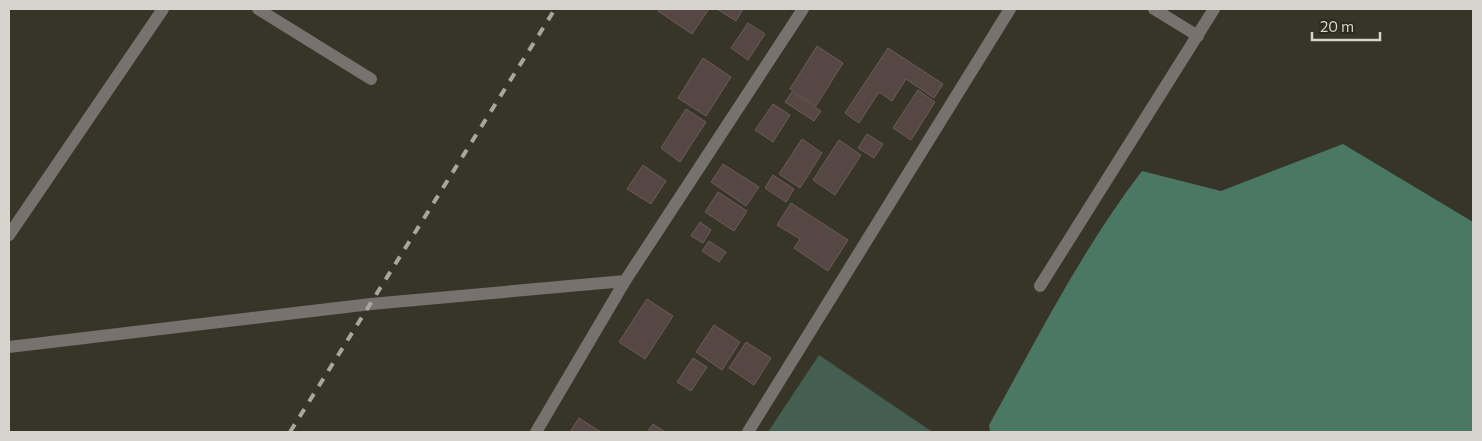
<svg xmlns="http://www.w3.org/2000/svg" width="1482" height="441" font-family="Commissioner,sans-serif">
<rect width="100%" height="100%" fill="#373528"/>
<path fill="#445e52" d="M 819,355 L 928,429 L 933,432 L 768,432 Z"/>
<path fill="#4a7863" d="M 1343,144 L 1473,222 L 1473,432 L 990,432 L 989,425 C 1037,339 1082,249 1142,171 L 1221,191 Z"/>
<path fill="#574744" stroke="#6d5c59" d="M 659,9 L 709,9 L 692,34 L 658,11 Z
M 717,9 L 743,9 L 736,21 Z
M 748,23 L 765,34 L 748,60 L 731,48 Z
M 817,46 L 843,63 L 816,106 L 790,89 Z
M 888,48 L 943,84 L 934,98 L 906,79 L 892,101 L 879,92 L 859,123 L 845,113 Z
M 703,58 L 731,77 L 706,116 L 678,98 Z
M 918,90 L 935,102 L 911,140 L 893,128 Z
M 792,92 L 821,111 L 814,121 L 785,102 Z
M 773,104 L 790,115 L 773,142 L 755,130 Z
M 686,109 L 706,122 L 680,162 L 661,148 Z
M 867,134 L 883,144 L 874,158 L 858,148 Z
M 802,139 L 822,153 L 800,188 L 779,174 Z
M 839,140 L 861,155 L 835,195 L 813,180 Z
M 723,164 L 759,187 L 746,206 L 711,182 Z
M 643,165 L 666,181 L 651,204 L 627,189 Z
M 773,175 L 794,189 L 786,202 L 765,188 Z
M 718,192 L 747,211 L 734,231 L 705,212 Z
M 791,203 L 848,240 L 828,271 L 794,248 L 800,239 L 777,225 Z
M 700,222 L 711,230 L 703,243 L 691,236 Z
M 709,241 L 726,252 L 719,262 L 702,251 Z
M 647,299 L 673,316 L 645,359 L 619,342 Z
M 714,325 L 740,342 L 722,370 L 696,352 Z
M 746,342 L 771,358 L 754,385 L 729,368 Z
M 693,358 L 707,367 L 691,391 L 677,382 Z
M 579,418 L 601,432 L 570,432 Z
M 653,424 L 665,432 L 647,432 Z"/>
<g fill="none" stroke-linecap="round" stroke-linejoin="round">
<path stroke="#77726d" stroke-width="12" d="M 258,9 L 371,79
M 1154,9 L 1198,36
M 9,235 L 163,9
M 1040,286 L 1214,9
M 9,347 L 371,304 L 625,281
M 536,432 L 625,281 L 803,9
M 748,432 L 1010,9"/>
<path stroke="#a8a69d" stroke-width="4" stroke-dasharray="9 9" stroke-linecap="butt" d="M 290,432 L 555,9"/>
</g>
<rect width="1482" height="441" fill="none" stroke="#d6d5cd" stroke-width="20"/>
<path d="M1312 32v8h68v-8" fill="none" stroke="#d6d5cd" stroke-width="2.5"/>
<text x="1320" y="32" font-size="15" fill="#d6d5cd" stroke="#2d2b1e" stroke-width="4" paint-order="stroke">20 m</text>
</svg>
